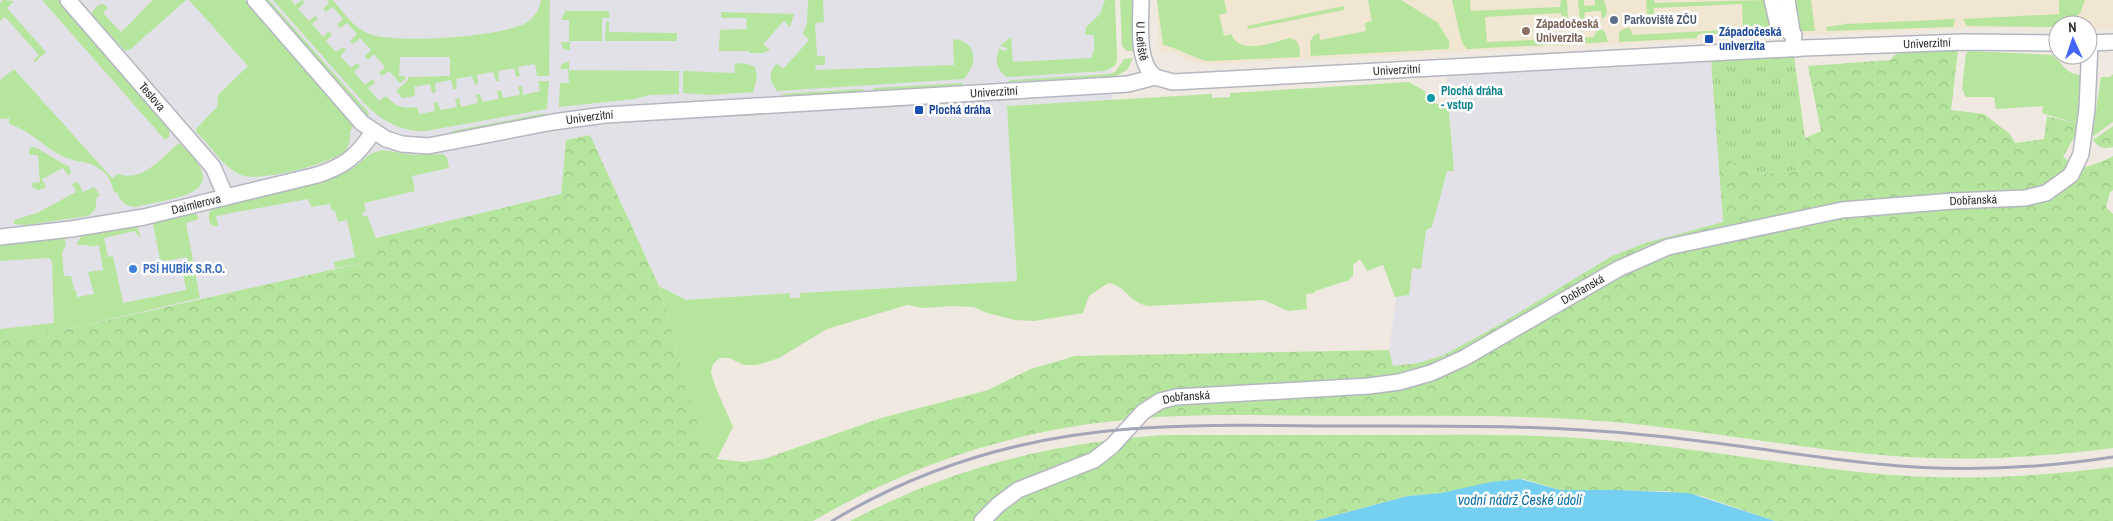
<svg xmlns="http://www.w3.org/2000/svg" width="2113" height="521" font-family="'Archivo Narrow',sans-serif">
<defs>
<pattern id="forest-crowns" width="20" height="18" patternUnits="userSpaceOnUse" patternTransform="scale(1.25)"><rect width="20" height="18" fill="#b6e59e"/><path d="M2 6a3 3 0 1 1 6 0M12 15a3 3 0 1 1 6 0" fill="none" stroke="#9dc588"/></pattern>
<pattern id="park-tufts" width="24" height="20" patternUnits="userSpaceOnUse" patternTransform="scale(1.25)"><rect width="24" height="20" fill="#b6e59e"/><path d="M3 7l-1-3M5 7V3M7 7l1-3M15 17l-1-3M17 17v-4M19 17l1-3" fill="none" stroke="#9dc588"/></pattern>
</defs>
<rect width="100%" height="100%" fill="#efe9e1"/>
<path fill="#e3e1e8" d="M 0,0 L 1110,0 L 1112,100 L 1007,106 L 1017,281 L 800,293 L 800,298 L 790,298 L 790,293 L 686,300 L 659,286 L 590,135 L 566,140 L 561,194 L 376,238 L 366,262 L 64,330 L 0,340 Z
M 1711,60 L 1723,222 L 1708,226 L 1497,326 L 1444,355 L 1418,363 L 1392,366 L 1389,350 L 1405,233 L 1447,170 L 1454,170 L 1446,74 Z"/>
<path fill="#f0e6d1" d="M 1157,0 L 2113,0 L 2113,29 L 2088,28 L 2088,25 L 2058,25 L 2058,28 L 1967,28 L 1794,35 L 1760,33 L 1715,35 L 1698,40 L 1211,64 L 1192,62 L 1172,51 L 1159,52 Z"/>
<path fill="#b6e59e" d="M 3,0 L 14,1 L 7,8 L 46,52 L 34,63 L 34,60 L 39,55 L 5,17 L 0,21 L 0,3 Z
M 42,0 L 59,0 L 167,122 L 170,127 L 169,137 L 165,140 Z
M 153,0 L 186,0 L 131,49 L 125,51 L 92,15 L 92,12 L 98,5 L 104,4 L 108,8 L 103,13 L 121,32 C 133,22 141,11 153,0 Z
M 189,0 L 245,0 L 351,123 L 353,128 L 350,130 C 351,139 350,146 344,152 C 330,164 262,181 244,176 C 224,170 211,145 196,132 L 196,129 L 217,107 L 218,95 L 248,66 Z
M 264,0 L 269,0 L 368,112 L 369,117 Z
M 273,0 L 291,0 L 295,5 L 302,0 L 305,2 L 298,9 L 309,21 L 315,16 L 318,19 L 312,24 L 323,37 L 329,31 L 332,35 L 326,41 L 336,52 L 343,47 L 346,50 L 340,56 L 351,68 L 357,63 L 360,66 L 354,72 L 365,85 L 372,79 L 375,83 L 368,88 L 379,101 L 386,96 C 396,107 402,109 417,107 L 419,114 L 435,111 L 434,103 L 438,102 L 440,110 L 457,107 L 455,99 L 459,98 L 461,107 L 478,103 L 476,95 L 480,94 L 482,102 L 499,99 L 497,91 L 501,90 L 503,98 L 520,95 L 518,87 L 522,86 L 523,95 L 540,91 L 538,81 L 549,81 L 547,109 L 426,131 C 401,132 382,121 364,103 Z
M 327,0 L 333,0 C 343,12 354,28 369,34 C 397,44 496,37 524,24 C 533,20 540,9 541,0 L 550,0 L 549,76 L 537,76 L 535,64 L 518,67 L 520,76 L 516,77 L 514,68 L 498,71 L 499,81 L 496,81 L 493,72 L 477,75 L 478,84 L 475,85 L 472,76 L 456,79 L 457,89 L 453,89 L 451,80 L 435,83 L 436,92 L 432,93 L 430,84 L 414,87 L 415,96 L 402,98 L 396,91 L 408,80 L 408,77 L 450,76 L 450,57 L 400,57 L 399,76 L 405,76 L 405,79 L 400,83 L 389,71 L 382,76 L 379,73 L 385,67 L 374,54 L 368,60 L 365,56 L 371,50 L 360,38 L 353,44 L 350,41 L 357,34 L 347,23 L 340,28 L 337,25 L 343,19 L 333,7 L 326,12 L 323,9 L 329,3 Z
M 808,0 L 823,0 L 824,22 L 815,23 L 817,56 L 825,56 L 825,65 L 815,65 L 816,70 L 954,65 L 953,39 C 978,41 978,64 964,79 L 777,91 C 769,81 768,73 777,63 L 783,69 L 809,40 L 803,34 L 807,22 Z
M 1105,0 L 1115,0 L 1117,60 L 1115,66 L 1105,71 L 1007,77 C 996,70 995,61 999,49 L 1006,51 L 1007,48 L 1000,46 L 1011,37 L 1013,62 L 1091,58 L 1094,50 L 1094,35 L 1085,35 L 1086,27 L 1100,14 Z
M 1120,0 L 1132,0 L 1133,51 L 1127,51 L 1122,46 Z
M 1157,0 L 1224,0 L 1227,13 L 1219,15 L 1224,36 L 1231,34 C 1240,56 1273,42 1290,38 C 1300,41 1300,48 1300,57 L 1207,61 C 1190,57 1179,48 1163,45 Z
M 1368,0 L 1401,0 L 1438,23 L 1449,41 L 1449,49 L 1311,56 C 1310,47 1308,36 1319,33 L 1320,40 L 1366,31 L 1365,23 L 1372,21 Z
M 1452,0 L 1470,0 L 1471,11 L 1560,7 L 1561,0 L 1567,0 L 1568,17 L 1565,21 L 1562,21 L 1561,13 L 1485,17 L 1487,42 L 1594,37 L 1596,32 L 1600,29 L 1605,32 L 1608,42 L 1467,49 L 1462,43 Z
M 1578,0 L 1584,0 L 1584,6 L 1595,5 L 1595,0 L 1604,0 L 1607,11 L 1605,17 L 1602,19 L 1601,11 L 1585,12 L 1584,19 L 1580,20 Z
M 1646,0 L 1654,0 L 1655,3 L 1766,0 L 1770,25 C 1760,37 1728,33 1713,34 L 1709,36 L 1704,33 L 1697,35 L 1697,38 L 1619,42 L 1619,32 L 1626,28 L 1630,28 L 1633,35 L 1743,29 L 1742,4 L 1654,8 L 1654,14 L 1651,16 L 1647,14 Z
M 1791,0 L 1811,0 L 1815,31 L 1801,31 L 1799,29 Z
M 2059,0 L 2085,0 L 2081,11 L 2071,25 L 2058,25 L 2058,27 L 1967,26 L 1963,19 L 2059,14 Z
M 1344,6 L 1344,10 L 1248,29 L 1247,26 Z
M 565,11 L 609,11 L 609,18 L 602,18 L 602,41 L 570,41 L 570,50 L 563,49 L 561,42 L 569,42 L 569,20 L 561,20 Z
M 721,12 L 794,14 L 790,27 L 784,21 L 763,44 L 770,50 L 763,53 L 749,53 L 749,51 L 719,51 L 720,30 L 747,29 L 746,18 L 721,18 Z
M 1955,19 L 1953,27 L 1827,31 L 1826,27 L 1847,24 Z
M 606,21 L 609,21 L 609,32 L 677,33 L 677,41 L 605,41 Z
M 1971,51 L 2052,55 C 2063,63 2065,74 2080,75 L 2081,85 L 2081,125 L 2042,113 L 2043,106 L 1996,109 L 1994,97 L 1966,97 L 1962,89 L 1966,53 Z
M 1133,58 L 1127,70 L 1114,77 L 1008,82 L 1010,80 L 1109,74 L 1115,72 L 1124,59 Z
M 569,61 L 569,70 L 679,71 L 679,94 L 650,95 L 634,99 L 559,107 L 560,83 L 569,83 L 568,69 L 560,69 L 562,64 Z
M 735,63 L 748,64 L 755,67 L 757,78 L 753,92 L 710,95 L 683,93 L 683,71 L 734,73 Z
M 14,69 L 112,178 L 118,174 C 143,183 162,157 179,143 C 237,195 177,197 135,207 C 125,206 120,201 117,192 L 114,193 C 112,184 109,175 101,170 C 92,162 84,163 73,160 C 48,153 33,131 9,124 L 9,118 L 0,119 L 0,80 Z
M 2113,74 L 2113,122 L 2092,137 L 2101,77 L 2110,77 Z
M 1409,82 L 1426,92 L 1425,94 L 1436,104 L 1448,100 L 1454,171 L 1447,171 L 1432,227 L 1426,230 L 1421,269 L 1412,268 L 1409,295 L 1395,297 L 1383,265 L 1367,271 L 1360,259 L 1353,265 L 1353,275 L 1349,280 L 1315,291 L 1315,293 L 1306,294 L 1307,309 L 1288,311 L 1264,300 L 1148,306 C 1128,302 1126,285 1108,283 L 1089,296 L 1083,313 L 1034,321 L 1015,320 L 987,313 L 974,307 L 952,306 L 924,308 L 907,305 L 827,329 L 779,358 L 757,365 L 744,365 L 729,358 L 720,358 L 713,364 L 711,372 L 715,386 L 733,427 L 717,459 L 701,436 L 659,286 L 686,300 L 790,293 L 790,298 L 800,298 L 800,293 L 1017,281 L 1007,106 L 1212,94 L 1212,98 L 1230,97 L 1230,93 Z
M 962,83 L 963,85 L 960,86 L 871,92 L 874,88 Z
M 862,89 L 865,92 L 789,97 L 780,94 Z
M 546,113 L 542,117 L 450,135 L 452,131 Z
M 32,147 C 39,147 59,163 69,166 L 71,173 L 68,175 L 63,168 L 42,179 L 46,187 L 39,190 L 33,188 L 31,183 L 40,182 L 38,155 L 29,155 L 29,149 Z
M 382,150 L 415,155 L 443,154 L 447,158 L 449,168 L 412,176 L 415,191 L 364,203 L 366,211 L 362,212 L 363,216 L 367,216 L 376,238 L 366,262 L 335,268 L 334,262 L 355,257 L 347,220 L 338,222 L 335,211 L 332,211 L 330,204 L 311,207 L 308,199 L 216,216 L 218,226 L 212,226 L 209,221 L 209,213 L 216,205 L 332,179 L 352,169 L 370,154 Z
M 78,182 L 83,192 L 94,187 L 100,195 L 97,197 L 95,210 L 88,216 L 26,225 L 14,224 L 14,220 L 37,213 L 76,192 L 72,184 Z
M 189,211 L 197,215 L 199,219 L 186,223 L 200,298 L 64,330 L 0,340 L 0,329 L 54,323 L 52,261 L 49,258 L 0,261 L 0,243 L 65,237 L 66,245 L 62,253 L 64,276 L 71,276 L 74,290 L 76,290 L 77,297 L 94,294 L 88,272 L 103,270 L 99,245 L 89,247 L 88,245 L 78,245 L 77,243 L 83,234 L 133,224 L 137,226 L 141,239 L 135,231 L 104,238 L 108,257 L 113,256 L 123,303 L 186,290 L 182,267 L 189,266 L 187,257 L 164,261 L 160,259 L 153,224 L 157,219 Z"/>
<path fill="url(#forest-crowns)" d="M 1906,51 L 1958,51 L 1951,110 L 1984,114 L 2010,134 L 2015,143 L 2044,139 L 2047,116 L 2081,125 L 2063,157 L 2080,169 L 2106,160 L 2113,156 L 2113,190 L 2110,192 L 2106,207 L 2113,214 L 2113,448 C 2036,458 1958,462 1881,455 C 1802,448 1723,434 1644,425 C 1547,414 1449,416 1352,416 C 1288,416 1223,413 1159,417 C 1031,425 924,457 813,521 L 0,521 L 0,340 L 64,330 L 366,262 L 376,238 L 561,194 L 566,140 L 590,135 L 659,286 L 701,436 L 717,459 L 744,462 L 764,459 L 881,418 L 988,390 L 1031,369 L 1075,356 L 1389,350 L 1393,366 L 1418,363 L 1444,355 L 1497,326 L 1612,256 L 1645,243 L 1723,222 L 1718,154 L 1758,174 L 1797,170 L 1805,138 L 1821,131 L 1808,66 L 1890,60 L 1895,55 Z
M 2113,126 L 2113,147 C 2103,149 2099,148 2093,140 Z
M 1163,435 C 1237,435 1310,435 1384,435 C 1457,435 1531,433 1604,440 C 1696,448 1787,465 1879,474 C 1957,481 2036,477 2113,467 L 2113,521 L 1775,521 L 1702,496 L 1666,491 L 1560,490 L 1524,479 L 1502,481 L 1441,493 L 1408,496 L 1314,521 L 850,521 C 955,467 1046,444 1163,435 Z"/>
<path fill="url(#park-tufts)" d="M 1794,57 L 1805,138 L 1797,170 L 1758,174 L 1718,154 L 1711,60 Z"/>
<path fill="#75cff0" d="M 1520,479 L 1560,490 L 1618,490 L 1689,493 L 1775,521 L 1314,521 L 1408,496 L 1441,493 L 1491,482 Z"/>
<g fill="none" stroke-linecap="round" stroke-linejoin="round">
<defs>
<g id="minor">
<path id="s1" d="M 68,0 L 213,167 L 226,197"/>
<path id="s2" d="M 255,0 L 362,123 L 386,139 L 402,144 L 428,146 L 553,122 L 605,115 L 1113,85 L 1128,84 L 1155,77 L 1173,82 L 1804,48 L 1963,42 L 2058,43"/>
<path id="s3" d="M 1141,0 C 1141,23 1136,62 1155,77"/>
<path d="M 1772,0 L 1778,25 L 1794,35"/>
<path d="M 1787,0 L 1795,49"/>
<path d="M 2088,43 L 2113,42"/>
<path id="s4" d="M 0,237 L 71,229 L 144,217 L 317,175 C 345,166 357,156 373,132"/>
<path id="s5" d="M 982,521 L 998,505 L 1018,490 L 1094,460 L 1112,446 L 1143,412 L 1160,401 L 1176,397 L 1369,386 L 1399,382 L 1431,373 L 1464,358 L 1618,269 L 1668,247 L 1842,210 L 1953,201 L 2025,198 L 2046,193 L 2071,175 L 2081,154 L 2087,109 L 2090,43"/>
</g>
</defs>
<use href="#minor" stroke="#b4b7c1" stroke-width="18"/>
<use href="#minor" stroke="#fff" stroke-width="15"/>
<path stroke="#a3a6b8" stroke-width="3" d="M 832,521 C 922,467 1024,437 1129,429 C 1204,423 1281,426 1357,426 C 1453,426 1549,425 1645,435 C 1723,442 1800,456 1878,464 C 1956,472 2036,469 2113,457"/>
</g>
<circle fill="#5c6f8a" stroke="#fff" stroke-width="2" cx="1614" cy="20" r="5"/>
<circle fill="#8d6e63" stroke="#fff" stroke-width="2" cx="1526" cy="31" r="5"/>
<g fill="#1a4fb4" stroke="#fff" stroke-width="2">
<rect x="1704" y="34" width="10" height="10" rx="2.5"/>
<rect x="914" y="105" width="10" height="10" rx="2.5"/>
</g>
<circle fill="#0f9aa8" stroke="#fff" stroke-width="2" cx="1431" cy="98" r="5"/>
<circle fill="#3f7fe0" stroke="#fff" stroke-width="2" cx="133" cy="269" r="5"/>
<g text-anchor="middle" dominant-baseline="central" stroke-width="5" stroke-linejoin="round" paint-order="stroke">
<g font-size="12" font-weight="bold" fill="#4e5e75" stroke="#fff" text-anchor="start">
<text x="1624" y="20">Parkoviště ZČU</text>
</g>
<g font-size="12" font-weight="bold" fill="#785e54" stroke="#fff" text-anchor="start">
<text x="1536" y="24">Západočeská<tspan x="1536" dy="14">Univerzita</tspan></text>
</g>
<g font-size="12" font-weight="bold" fill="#164399" stroke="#fff" text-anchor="start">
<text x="1719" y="32">Západočeská<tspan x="1719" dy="14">univerzita</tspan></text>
<text x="929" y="110">Plochá dráha</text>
</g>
<g font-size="12" fill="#2e2e2e" stroke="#fff">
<text stroke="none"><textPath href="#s3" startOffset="41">U Letiště</textPath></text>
<text stroke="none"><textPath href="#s2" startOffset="1740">Univerzitní</textPath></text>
<text stroke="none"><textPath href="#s2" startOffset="1209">Univerzitní</textPath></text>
<text stroke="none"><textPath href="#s2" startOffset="804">Univerzitní</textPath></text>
<text stroke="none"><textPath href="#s1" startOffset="128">Teslova</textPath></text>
<text stroke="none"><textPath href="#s2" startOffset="399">Univerzitní</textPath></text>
<text stroke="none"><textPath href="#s5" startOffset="1070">Dobřanská</textPath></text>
<text stroke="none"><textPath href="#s4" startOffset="199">Daimlerova</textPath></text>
<text stroke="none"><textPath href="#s5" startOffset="665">Dobřanská</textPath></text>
<text stroke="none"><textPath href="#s5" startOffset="245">Dobřanská</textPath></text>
</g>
<g font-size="12" font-weight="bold" fill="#0d838f" stroke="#fff" text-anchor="start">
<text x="1441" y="91">Plochá dráha<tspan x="1441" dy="14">- vstup</tspan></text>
</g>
<g font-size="12" font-weight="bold" fill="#366cbe" stroke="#fff" text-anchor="start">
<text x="143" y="269">PSÍ HUBÍK S.R.O.</text>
</g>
<g font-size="14" font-style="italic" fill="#0d6fa3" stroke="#fff">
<text x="1520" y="500">vodní nádrž České údolí</text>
</g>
</g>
<g transform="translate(2073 40) rotate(357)"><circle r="24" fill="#ffffff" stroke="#ababab"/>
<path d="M0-4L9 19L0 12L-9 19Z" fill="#4264fb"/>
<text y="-8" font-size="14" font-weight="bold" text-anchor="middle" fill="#2e2e2e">N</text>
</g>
</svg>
